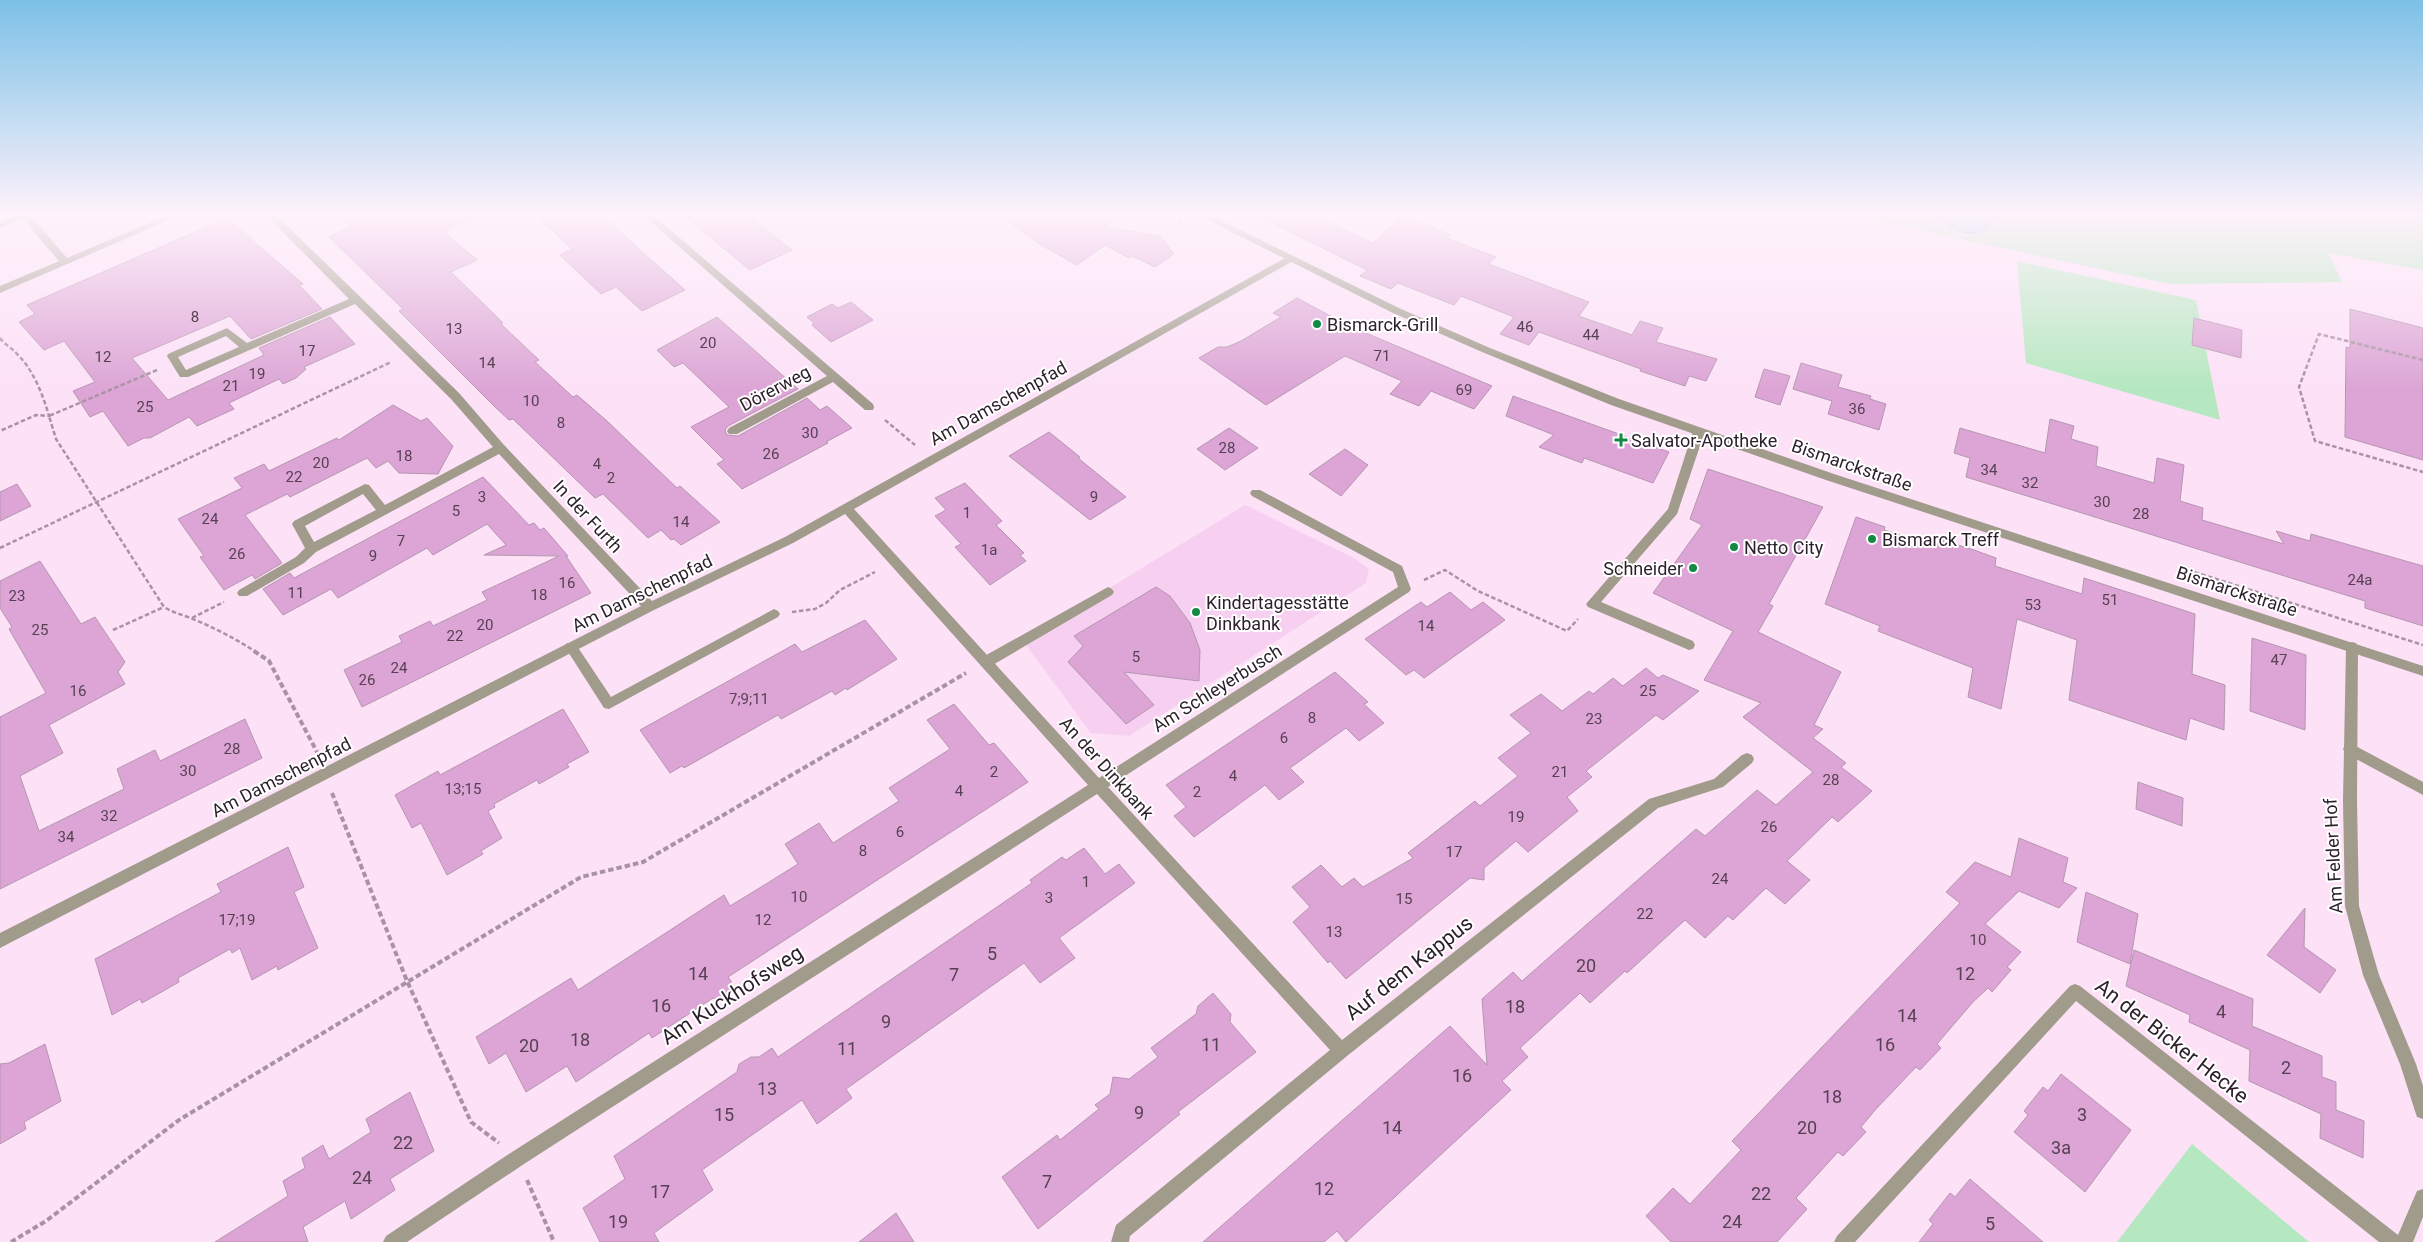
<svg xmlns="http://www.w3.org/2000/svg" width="2423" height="1242" font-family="Roboto,sans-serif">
<rect width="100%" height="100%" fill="#fce1f7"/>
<path fill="#f7d0f1" d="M 1245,505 L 1354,558 L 1369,569 L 1366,583 L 1129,736 L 1091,733 L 1023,641 Z"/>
<path fill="#b5e8c0" d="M 1855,215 L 2423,215 L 2423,270 L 2329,253 L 2342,282 L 2170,284 L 1866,219 Z
M 2017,261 L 2196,300 L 2220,420 L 2026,363 Z
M 2192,1144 L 2309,1242 L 2117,1242 Z"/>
<path fill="#7ad4e5" stroke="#629ead" d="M 1938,215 L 1993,215 L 1989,228 C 1968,238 1954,232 1938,215 Z"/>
<path fill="#dca5d5" stroke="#b596b0" d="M 337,215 L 479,215 L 444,232 L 477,260 L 451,272 L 503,323 L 501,324 L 539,360 L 535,362 L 573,397 L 577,395 L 607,421 L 677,488 L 680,486 L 720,522 L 681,545 L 674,539 L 671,540 L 661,530 L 648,538 L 603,494 L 595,498 L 513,419 L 509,420 L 494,406 L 399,311 L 403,309 L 329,237 L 351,227 Z
M 536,215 L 601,215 L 685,290 L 642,311 L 616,287 L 601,294 L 560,255 L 572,249 Z
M 683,215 L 748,215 L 792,250 L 750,270 Z
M 999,215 L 1122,215 L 1105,226 L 1161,237 L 1174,254 L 1155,267 L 1132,256 L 1129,258 L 1105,245 L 1077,265 L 1041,245 Z
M 1256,215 L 1314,215 L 1373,243 L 1403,216 L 1450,235 L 1446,238 L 1496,257 L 1489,264 L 1589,302 L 1579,316 L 1632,335 L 1640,321 L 1663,328 L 1656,342 L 1717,359 L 1706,381 L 1689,376 L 1685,386 L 1640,371 L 1641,369 L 1539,332 L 1529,345 L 1500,334 L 1514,317 L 1461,296 L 1454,305 L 1398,283 L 1391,289 L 1360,276 L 1367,270 Z
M 227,218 L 303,284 L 299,285 L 322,309 L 251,339 L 230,316 L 132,358 L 168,400 L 264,355 L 259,348 L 330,317 L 355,344 L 304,367 L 306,369 L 296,378 L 283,384 L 279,379 L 229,403 L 234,409 L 197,426 L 189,417 L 150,438 L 144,438 L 128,446 L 103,411 L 90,417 L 73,391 L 95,382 L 64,341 L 44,350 L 19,322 L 35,314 L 27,305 Z
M 1297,298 L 1360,332 L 1361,331 L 1492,386 L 1474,409 L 1431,391 L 1419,406 L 1390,394 L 1402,381 L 1345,356 L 1266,405 L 1199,358 L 1218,347 L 1227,347 L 1241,341 L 1281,317 L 1273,313 Z
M 851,302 L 873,320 L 831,342 L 812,325 L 814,323 L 807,317 L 832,304 L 838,308 Z
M 2350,309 L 2423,328 L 2423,460 L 2345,437 L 2346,347 L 2350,348 Z
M 717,317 L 798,389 L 728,426 L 725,430 L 727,435 L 738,436 L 807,398 L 820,410 L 827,406 L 852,428 L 826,442 L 828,443 L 742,489 L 717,464 L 724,460 L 691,427 L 729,407 L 683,363 L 674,367 L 657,350 Z
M 2194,318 L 2242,330 L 2241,358 L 2192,345 Z
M 1801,363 L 1842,375 L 1838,387 L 1871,396 L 1870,399 L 1886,404 L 1879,430 L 1828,414 L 1832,401 L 1793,389 Z
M 1764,369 L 1790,376 L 1780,405 L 1755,397 Z
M 1513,396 L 1669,452 L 1653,483 L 1584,458 L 1582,463 L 1539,447 L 1554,435 L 1506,416 Z
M 393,405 L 421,421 L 427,418 L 453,446 L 438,474 L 399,473 L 388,461 L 376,468 L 367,458 L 290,497 L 287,494 L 245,515 L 282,563 L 255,579 L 252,575 L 224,590 L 200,557 L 204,556 L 178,519 L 242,488 L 234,478 L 264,464 L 269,471 L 337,438 L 339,440 Z
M 2050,419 L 2074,426 L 2071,439 L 2098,447 L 2096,466 L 2154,483 L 2157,458 L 2184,465 L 2180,501 L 2203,508 L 2202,520 L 2284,544 L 2276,531 L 2310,541 L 2311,534 L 2423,566 L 2423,626 L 2365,608 L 2365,601 L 1966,477 L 1970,458 L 1954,453 L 1960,428 L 2045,453 Z
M 1229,428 L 1258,448 L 1225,470 L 1197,449 Z
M 1049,432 L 1080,457 L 1078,458 L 1126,497 L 1090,520 L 1009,456 Z
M 1345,449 L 1368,465 L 1341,496 L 1309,474 Z
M 1708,469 L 1823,507 L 1769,604 L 1773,606 L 1758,632 L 1841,672 L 1814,725 L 1823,729 L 1813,738 L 1846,763 L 1841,767 L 1872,791 L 1838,822 L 1832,817 L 1787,861 L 1810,880 L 1785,904 L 1766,888 L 1733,920 L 1728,916 L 1705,938 L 1685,920 L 1627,973 L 1625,971 L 1590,1003 L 1580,993 L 1520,1048 L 1528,1057 L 1502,1081 L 1511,1090 L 1346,1242 L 1337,1231 L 1324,1242 L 1203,1242 L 1450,1026 L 1487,1065 L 1482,999 L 1513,972 L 1522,981 L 1696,829 L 1705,836 L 1757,790 L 1776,805 L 1813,772 L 1743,717 L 1761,703 L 1704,680 L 1733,631 L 1653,593 L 1702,525 L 1690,519 Z
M 483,477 L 529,525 L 534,523 L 540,530 L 544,528 L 568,556 L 566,556 L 591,593 L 362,707 L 344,670 L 402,642 L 399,636 L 430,621 L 433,626 L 487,600 L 482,592 L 559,556 L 484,555 L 506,545 L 487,524 L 433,555 L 427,548 L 338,598 L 331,589 L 283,615 L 263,589 L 290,573 L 294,578 Z
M 965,483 L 1002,521 L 996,525 L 1024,553 L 1020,555 L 1026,561 L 990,585 L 955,547 L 961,544 L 935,516 L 946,510 L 935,498 Z
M 17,484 L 31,506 L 0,521 L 0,492 Z
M 1856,517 L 1885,527 L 1884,530 L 1937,546 L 1939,539 L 1974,550 L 1996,558 L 1995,566 L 2082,594 L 2084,578 L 2195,614 L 2192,674 L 2225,685 L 2224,730 L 2190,718 L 2186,740 L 2069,700 L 2077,640 L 2017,619 L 2001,709 L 1968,697 L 1973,668 L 1878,631 L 1880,626 L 1825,604 Z
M 40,561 L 81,624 L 95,617 L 125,662 L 118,672 L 125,684 L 49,725 L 63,753 L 20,776 L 39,831 L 124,789 L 117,769 L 155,750 L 160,761 L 245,719 L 262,758 L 0,889 L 0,717 L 46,693 L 9,629 L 12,627 L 0,608 L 0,581 Z
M 1156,587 L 1170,596 L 1190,623 L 1200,650 L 1199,681 L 1124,672 L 1154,705 L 1126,724 L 1068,662 L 1083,646 L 1074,636 Z
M 1450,592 L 1471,610 L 1483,602 L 1505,620 L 1424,678 L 1414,670 L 1406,675 L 1365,639 L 1421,602 L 1427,607 Z
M 865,620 L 897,659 L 847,690 L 846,688 L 835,695 L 832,691 L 781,719 L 778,715 L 684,768 L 682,766 L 670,773 L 640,730 L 795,644 L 802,652 Z
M 2252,638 L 2306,655 L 2305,730 L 2250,711 Z
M 1646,668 L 1658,678 L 1663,675 L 1699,691 L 1663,720 L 1656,715 L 1586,771 L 1592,777 L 1567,797 L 1578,811 L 1528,852 L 1516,841 L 1484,868 L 1484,880 L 1470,878 L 1346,979 L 1330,961 L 1328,963 L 1293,922 L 1310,907 L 1292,887 L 1321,865 L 1342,887 L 1354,878 L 1363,887 L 1413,858 L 1408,853 L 1475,801 L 1480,806 L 1518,776 L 1498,758 L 1531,733 L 1510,715 L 1541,694 L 1562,711 L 1589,691 L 1593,694 L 1613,678 L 1623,686 Z
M 1335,672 L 1368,702 L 1364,704 L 1384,723 L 1359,741 L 1346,728 L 1290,768 L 1304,782 L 1279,800 L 1265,785 L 1194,837 L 1174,816 L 1186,807 L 1166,785 Z
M 954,704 L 989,745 L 994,743 L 1028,782 L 728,977 L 731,981 L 730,992 L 718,1000 L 713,998 L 652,1038 L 649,1033 L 576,1082 L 567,1066 L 526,1092 L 506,1053 L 489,1064 L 476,1037 L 571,978 L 578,990 L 724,895 L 730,906 L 766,884 L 798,864 L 785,844 L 819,823 L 833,843 L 899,801 L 889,788 L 950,749 L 927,720 Z
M 563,709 L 589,752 L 567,764 L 569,767 L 539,784 L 537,780 L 494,804 L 495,807 L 488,811 L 502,838 L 481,851 L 483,854 L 447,875 L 421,823 L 412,828 L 395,795 L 438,771 L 440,775 Z
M 2138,782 L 2183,798 L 2182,826 L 2136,809 Z
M 2019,838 L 2068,858 L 2063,882 L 2077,888 L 2059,908 L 2019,891 L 1985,924 L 2021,952 L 2007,967 L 2011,970 L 1992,992 L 1988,988 L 1973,1002 L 1937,1044 L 1941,1048 L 1920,1070 L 1916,1067 L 1876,1109 L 1861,1127 L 1866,1132 L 1843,1156 L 1838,1152 L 1796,1198 L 1807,1209 L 1777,1242 L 1671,1242 L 1646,1216 L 1673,1188 L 1690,1204 L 1741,1150 L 1732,1141 L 1960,903 L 1946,892 L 1975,862 L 2011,877 Z
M 288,847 L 304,887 L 294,892 L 318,948 L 278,970 L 277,966 L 252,980 L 240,948 L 232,953 L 230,949 L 178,978 L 179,982 L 142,1003 L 140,999 L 112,1015 L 95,959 L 221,892 L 217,884 Z
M 1084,848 L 1105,874 L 1119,864 L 1135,883 L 1059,938 L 1075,958 L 1040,983 L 1024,963 L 846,1089 L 852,1098 L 817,1124 L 802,1100 L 702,1170 L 713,1190 L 654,1233 L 659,1242 L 600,1242 L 583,1208 L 625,1179 L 614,1156 L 737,1072 L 739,1064 L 751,1057 L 759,1057 L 772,1048 L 778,1057 L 1032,883 L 1030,880 L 1062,857 L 1066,860 Z
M 2086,892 L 2138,914 L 2130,964 L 2077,942 Z
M 2305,908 L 2304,947 L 2336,970 L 2320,993 L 2267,955 Z
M 2134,950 L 2253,999 L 2252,1026 L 2322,1056 L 2322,1077 L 2336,1082 L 2336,1110 L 2364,1121 L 2363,1158 L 2320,1138 L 2321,1114 L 2249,1081 L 2250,1050 L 2189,1022 L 2190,1015 L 2126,986 Z
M 1213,993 L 1231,1014 L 1230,1022 L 1256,1052 L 1178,1112 L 1180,1114 L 1038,1229 L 1002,1177 L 1057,1135 L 1060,1140 L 1099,1109 L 1095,1105 L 1110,1094 L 1113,1077 L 1129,1079 L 1158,1057 L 1151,1048 L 1196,1014 L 1198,1006 Z
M 45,1044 L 61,1101 L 24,1122 L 26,1129 L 0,1144 L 0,1064 L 9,1063 Z
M 2061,1074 L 2131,1130 L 2085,1192 L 2014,1132 L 2028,1115 L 2024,1111 L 2043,1087 L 2048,1091 Z
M 410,1092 L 434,1151 L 390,1179 L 395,1190 L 351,1219 L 345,1201 L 303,1227 L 308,1242 L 215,1242 L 288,1196 L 283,1181 L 305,1168 L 302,1158 L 323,1145 L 329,1159 L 371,1132 L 366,1119 Z
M 1970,1179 L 2043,1242 L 1919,1242 L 1933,1224 L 1929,1220 L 1950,1193 L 1955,1197 Z
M 896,1213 L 914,1242 L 859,1242 Z"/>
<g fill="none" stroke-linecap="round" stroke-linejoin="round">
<path stroke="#a893a4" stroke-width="2.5" stroke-dasharray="4.5 2.5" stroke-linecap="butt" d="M 1166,215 L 1186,225
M 0,338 C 5,345 12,348 17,354 C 33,369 43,395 49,416 L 36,415 L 0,431
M 2423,360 L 2319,334 L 2299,387 L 2315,441 L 2423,472
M 157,370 L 49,416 L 56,439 L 164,607 C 174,613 183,615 193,619 C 215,628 236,639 256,652
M 885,420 L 915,445
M 0,548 L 391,362
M 2188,570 L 2423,645
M 1424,580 L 1445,570 L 1478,591 L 1567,631 L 1578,619
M 792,612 L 815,609 L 826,603 L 840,590 L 875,572
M 192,618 L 224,602
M 113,630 L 164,607"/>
<path stroke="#a893a4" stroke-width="4" stroke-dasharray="5.5 3" stroke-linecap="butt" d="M 254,651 L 269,661 L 317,752
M 332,793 L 407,981 L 471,1122 L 499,1143
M 527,1180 L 554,1242
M 11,1242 L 46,1221 L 179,1120 L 581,877 L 643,862 L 966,673"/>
<path fill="#a09b8b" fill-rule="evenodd" d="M 1699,427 L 1705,431 L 1677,514 L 1601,602 L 1693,641 L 1695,645 L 1693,649 L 1689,650 L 1588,607 L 1586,604 L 1668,509 L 1693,431 Z
M 1108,587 L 1112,589 L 1114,592 L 1112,595 L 991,666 L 981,666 L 980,662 L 981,658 Z
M 774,609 L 778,611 L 780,614 L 778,617 L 609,709 L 604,708 L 565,647 L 567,643 L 575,643 L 611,697 Z
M 2350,743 L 2423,782 L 2423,795 L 2345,753 L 2343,749 L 2345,745 Z"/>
<path fill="#a09b8b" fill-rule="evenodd" d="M 16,215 L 30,215 L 67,258 L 168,215 L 181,215 L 0,293 L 0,286 L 59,261 L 23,219 L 0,228 L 0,222 Z
M 266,215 L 276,215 L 459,393 L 504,445 L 652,601 L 785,537 L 1287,257 L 1293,257 L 1293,261 L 854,509 L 1099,778 L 1398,587 L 1393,572 L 1252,496 L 1250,493 L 1252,490 L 1260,490 L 1402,566 L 1411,589 L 1409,592 L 1108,787 L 1342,1040 L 1649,799 L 1714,779 L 1742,755 L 1747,753 L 1752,755 L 1754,759 L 1752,763 L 1723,787 L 1658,808 L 1347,1056 L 1130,1236 L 1129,1242 L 1111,1242 L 1116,1225 L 1330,1050 L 1097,794 L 524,1164 L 407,1242 L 383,1242 L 386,1236 L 512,1152 L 1088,785 L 845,514 L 793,543 L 654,610 L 0,948 L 0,933 L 641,606 L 499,454 L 316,552 L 304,563 L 247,596 L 239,596 L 237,593 L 239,590 L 296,557 L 305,548 L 292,524 L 294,521 L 365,484 L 369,485 L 385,505 L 493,447 L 451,399 L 355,304 L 188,377 L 180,377 L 167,356 L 168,354 L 227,328 L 247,343 L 349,299 ZM 226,336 L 239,347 L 186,370 L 178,357 ZM 363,494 L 376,510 L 314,542 L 305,526 Z
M 643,215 L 653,215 L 873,404 L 874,407 L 873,410 L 865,410 L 833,382 L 737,434 L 729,434 L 727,431 L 729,428 L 827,376 Z
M 2352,642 L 2356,643 L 2358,647 L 2357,801 L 2359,906 L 2379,975 L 2416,1064 L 2423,1086 L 2423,1119 L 2417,1117 L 2415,1111 L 2400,1064 L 2363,975 L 2345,906 L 2343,801 L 2346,647 L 2348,643 Z
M 2075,984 L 2080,986 L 2398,1235 L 2417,1191 L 2423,1189 L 2423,1217 L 2413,1242 L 2379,1242 L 2076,1001 L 1855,1242 L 1834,1242 L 1837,1236 L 2070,986 Z"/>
<path fill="#a09b8b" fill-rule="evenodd" d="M 1198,215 L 1210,215 L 1401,309 L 1490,348 L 1619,399 L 1834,474 L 2423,666 L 2423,676 L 1826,480 L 1611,405 L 1482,352 L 1393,313 Z"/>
</g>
<linearGradient id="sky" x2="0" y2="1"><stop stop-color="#7cc1e7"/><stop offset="0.55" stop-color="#fef2fb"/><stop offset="1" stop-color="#fef2fb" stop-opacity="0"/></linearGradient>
<rect width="2423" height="389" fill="url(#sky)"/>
<g fill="#128a45" stroke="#fff" stroke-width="2">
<circle cx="1317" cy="324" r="5"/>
<path d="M1618.5 432.5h5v5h5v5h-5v5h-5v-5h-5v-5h5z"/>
<circle cx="1872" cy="539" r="5"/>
<circle cx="1734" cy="547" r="5"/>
<circle cx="1693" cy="568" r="5"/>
<circle cx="1196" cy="612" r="5"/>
</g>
<g text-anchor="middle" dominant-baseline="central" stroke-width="4" stroke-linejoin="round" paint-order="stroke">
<g font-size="15" fill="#574054">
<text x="195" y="317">8</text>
<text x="1525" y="327">46</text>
<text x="454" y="329">13</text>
<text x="1591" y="335">44</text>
<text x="708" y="343">20</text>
<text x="307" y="351">17</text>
<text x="1382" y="356">71</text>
<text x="103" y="357">12</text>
<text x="487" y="363">14</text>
<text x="257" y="374">19</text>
<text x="231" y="386">21</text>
<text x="1464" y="390">69</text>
<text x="531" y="401">10</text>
<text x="145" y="407">25</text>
<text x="1857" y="409">36</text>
<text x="561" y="423">8</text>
<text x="810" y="433">30</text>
<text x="1227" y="448">28</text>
<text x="771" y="454">26</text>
<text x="404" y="456">18</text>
<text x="321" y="463">20</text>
<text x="597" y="464">4</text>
<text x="1989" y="470">34</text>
<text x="294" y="477">22</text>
<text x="611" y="478">2</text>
<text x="2030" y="483">32</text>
<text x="482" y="497">3</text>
<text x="1094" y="497">9</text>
<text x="2102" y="502">30</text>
<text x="456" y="511">5</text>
<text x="967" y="513">1</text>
<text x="2141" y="514">28</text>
<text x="210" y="519">24</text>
<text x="681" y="522">14</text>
<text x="401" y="541">7</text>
<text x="989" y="550">1a</text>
<text x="237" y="554">26</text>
<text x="373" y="556">9</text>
<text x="2360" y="580">24a</text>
<text x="567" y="583">16</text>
<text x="296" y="593">11</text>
<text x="539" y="595">18</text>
<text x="17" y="596">23</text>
<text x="2110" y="600">51</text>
<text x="2033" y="605">53</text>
<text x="485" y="625">20</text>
<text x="1426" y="626">14</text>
<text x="40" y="630">25</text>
<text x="455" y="636">22</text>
<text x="1136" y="657">5</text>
<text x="2279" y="660">47</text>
<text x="399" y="668">24</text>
<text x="367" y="680">26</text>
<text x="78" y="691">16</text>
<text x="1648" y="691">25</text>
<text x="749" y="699">7;9;11</text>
<text x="1312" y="718">8</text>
<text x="1594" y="719">23</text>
<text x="1284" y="738">6</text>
<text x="232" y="749">28</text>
<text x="188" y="771">30</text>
<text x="994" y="772">2</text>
<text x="1560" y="772">21</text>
<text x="1233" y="776">4</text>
<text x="1831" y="780">28</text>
<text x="463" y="789">13;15</text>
<text x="959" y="791">4</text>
<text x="1197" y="792">2</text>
<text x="109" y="816">32</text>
<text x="1516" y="817">19</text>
<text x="1769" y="827">26</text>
<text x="900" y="832">6</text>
<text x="66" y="837">34</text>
<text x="863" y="851">8</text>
<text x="1454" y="852">17</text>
<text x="1720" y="879">24</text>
<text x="1086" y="882">1</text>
<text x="799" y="897">10</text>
<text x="1049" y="898">3</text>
<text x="1404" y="899">15</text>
<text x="1645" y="914">22</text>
<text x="237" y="920">17;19</text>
<text x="763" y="920">12</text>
<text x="1334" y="932">13</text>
<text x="1978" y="940">10</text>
</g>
<g font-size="18" fill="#2b1f29" stroke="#fff" text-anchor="start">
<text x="1327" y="324">Bismarck-Grill</text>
<text x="1631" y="440">Salvator-Apotheke</text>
<text x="1882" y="539">Bismarck Treff</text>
<text x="1744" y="547">Netto City</text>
<text x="1683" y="568" text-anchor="end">Schneider</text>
<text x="1206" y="602">Kindertagesstätte<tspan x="1206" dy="21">Dinkbank</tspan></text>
</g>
<g font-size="18" fill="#2b1f29" stroke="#fff">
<text transform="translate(775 388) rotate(-28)">Dörerweg</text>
<text transform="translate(998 403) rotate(-29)">Am Damschenpfad</text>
<text transform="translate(1852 465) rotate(19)">Bismarckstraße</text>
<text transform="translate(588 516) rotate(47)">In der Furth</text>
<text transform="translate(2237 591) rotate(18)">Bismarckstraße</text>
<text transform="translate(642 593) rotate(-26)">Am Damschenpfad</text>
<text transform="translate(1217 688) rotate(-32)">Am Schleyerbusch</text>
<text transform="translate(1107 768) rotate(48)">An der Dinkbank</text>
<text transform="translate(281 777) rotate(-27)">Am Damschenpfad</text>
<text transform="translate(2333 856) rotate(-93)">Am Felder Hof</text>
</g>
<g font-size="18" fill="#574054">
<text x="992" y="953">5</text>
<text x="1586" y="965">20</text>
<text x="698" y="973">14</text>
<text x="1965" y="973">12</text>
<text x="954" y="974">7</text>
<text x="661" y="1005">16</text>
<text x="1515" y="1006">18</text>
<text x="2221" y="1011">4</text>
<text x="1907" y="1015">14</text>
<text x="886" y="1021">9</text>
<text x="580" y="1039">18</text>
<text x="1211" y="1044">11</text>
<text x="1885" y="1044">16</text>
<text x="529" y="1045">20</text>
<text x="847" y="1048">11</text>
<text x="2286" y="1067">2</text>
<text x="1462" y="1075">16</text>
<text x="767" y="1088">13</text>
<text x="1832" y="1096">18</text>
<text x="1139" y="1112">9</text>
<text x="724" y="1114">15</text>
<text x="2082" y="1114">3</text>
<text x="1392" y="1127">14</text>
<text x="1807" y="1127">20</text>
<text x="403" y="1142">22</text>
<text x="2061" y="1147">3a</text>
<text x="362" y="1177">24</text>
<text x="1047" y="1181">7</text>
<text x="1324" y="1188">12</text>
<text x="660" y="1191">17</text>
<text x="1761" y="1193">22</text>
<text x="618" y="1221">19</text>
<text x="1732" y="1221">24</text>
<text x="1990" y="1223">5</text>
</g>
<g font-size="21" fill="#2b1f29" stroke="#fff">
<text transform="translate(1409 968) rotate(-38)">Auf dem Kappus</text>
<text transform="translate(732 995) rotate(-33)">Am Kuckhofsweg</text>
<text transform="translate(2172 1041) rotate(38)">An der Bicker Hecke</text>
</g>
</g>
</svg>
